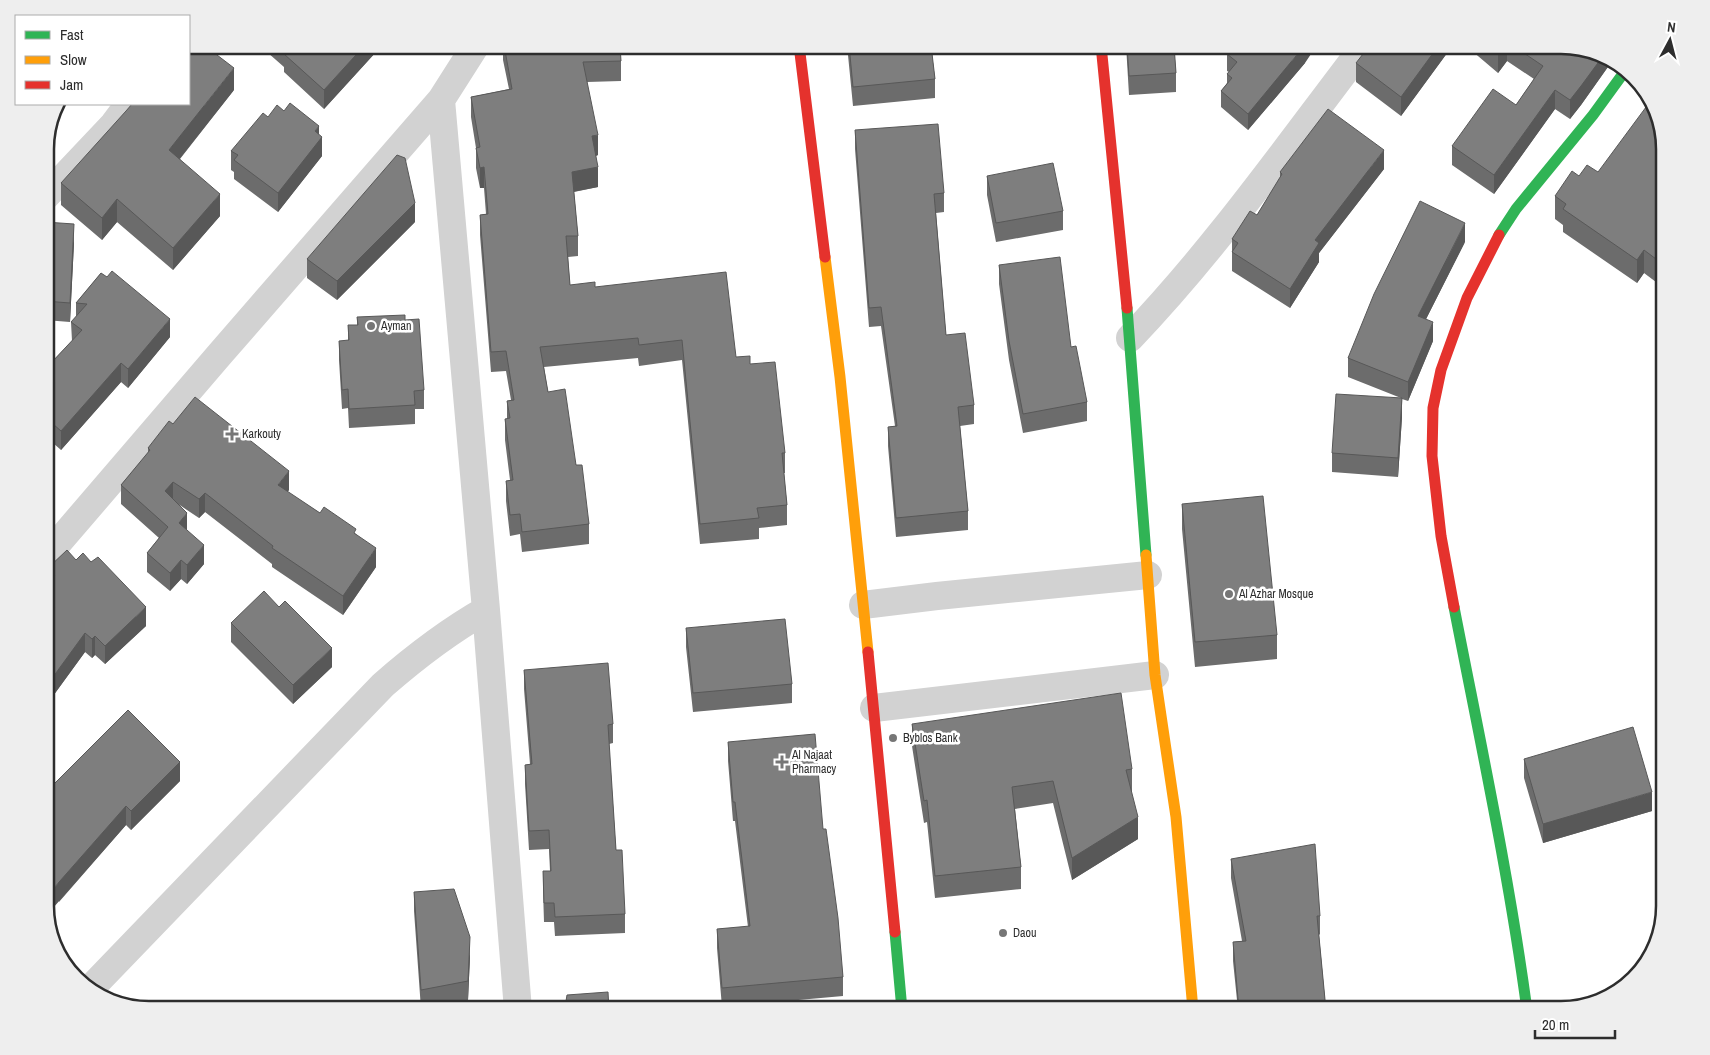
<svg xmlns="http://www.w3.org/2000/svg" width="1710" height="1055" font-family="'Archivo Narrow',sans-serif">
<rect width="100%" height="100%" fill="#fff"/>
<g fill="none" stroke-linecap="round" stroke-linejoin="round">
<path stroke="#d2d2d2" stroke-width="28" d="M 441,100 L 486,610 L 518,1010
M 45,197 L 114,124 L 129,104
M 1130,338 C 1217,247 1289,144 1365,45
M 45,558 L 220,354 L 441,100 L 476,45
M 863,605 L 937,596 L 1148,575
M 874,708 L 1155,675
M 90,989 L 383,685 C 415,657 449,631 486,610"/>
<path stroke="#30b455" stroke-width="11" d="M 1499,235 L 1516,209 L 1593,115 L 1625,71
M 1127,308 L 1146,555
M 1454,607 C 1480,741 1509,875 1527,1010
M 895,932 L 902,1010"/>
<path stroke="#ff9f0a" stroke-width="11" d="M 825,257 L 840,377 L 868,652
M 1146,555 L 1155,675 L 1176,817 L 1193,1010"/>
<path stroke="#e5322d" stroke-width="11" d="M 799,45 L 825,257
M 1101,45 L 1127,308
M 1454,607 L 1441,536 L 1432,456 L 1433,408 L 1441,370 L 1467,298 L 1499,235
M 868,652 L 895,932"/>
</g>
<path fill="#6c6c6c" d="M 259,45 L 376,45 L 376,52 L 324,109 L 284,72 L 284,67 Z
M 503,45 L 620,45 L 621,61 L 621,81 L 587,82 L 598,155 L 596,156 L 598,187 L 574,192 L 578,236 L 578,256 L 568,257 L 570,285 L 595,287 L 750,364 L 785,453 L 785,473 L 784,473 L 787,505 L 787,525 L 759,528 L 759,539 L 700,544 L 682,360 L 639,366 L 638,358 L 544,367 L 548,392 L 576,465 L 589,524 L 589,544 L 522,552 L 520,534 L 510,536 L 506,501 L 506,481 L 510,480 L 505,440 L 505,419 L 507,419 L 507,401 L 511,400 L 506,371 L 491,372 L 480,235 L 480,215 L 486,214 L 484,188 L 480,188 L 476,168 L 476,148 L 471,117 L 471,97 L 509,89 L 503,60 Z
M 847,45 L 931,45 L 935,79 L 935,98 L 853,106 Z
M 1126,45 L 1174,45 L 1176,73 L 1176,92 L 1129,95 Z
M 1453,45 L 1401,116 L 1356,82 L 1356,63 Z
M 1465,45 L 1562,45 L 1610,58 L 1610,64 L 1581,105 L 1570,119 L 1555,109 L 1494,194 L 1452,165 L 1452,146 L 1516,105 L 1534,79 L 1507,61 L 1498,73 Z
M 1227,54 L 1305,63 L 1248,130 L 1221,107 L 1221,91 L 1227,83 L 1227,74 L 1229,72 L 1227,71 Z
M 234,90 L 180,159 L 220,216 L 173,270 L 117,222 L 102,240 L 61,205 L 61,183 Z
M 268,117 L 319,135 L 322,156 L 278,212 L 234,179 L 234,172 L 231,170 L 231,151 Z
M 855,130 L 944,193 L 944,212 L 936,213 L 946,335 L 974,405 L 974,424 L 960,426 L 968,511 L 968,530 L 896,537 L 888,446 L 888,427 L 895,426 L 881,326 L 869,327 L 855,149 Z
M 1665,142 L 1656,282 L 1644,273 L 1637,283 L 1563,232 L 1563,225 L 1555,219 L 1555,196 L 1579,176 L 1598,172 Z
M 1384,169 L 1319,253 L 1319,262 L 1290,308 L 1232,271 L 1232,239 L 1257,215 L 1280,178 L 1280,172 Z
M 987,176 L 1063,211 L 1063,230 L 996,242 L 987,195 Z
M 45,222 L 74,243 L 70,322 L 45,320 Z
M 415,222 L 337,300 L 307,278 L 307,259 Z
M 1465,242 L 1426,319 L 1433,341 L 1408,401 L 1402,399 L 1402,417 L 1398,477 L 1332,472 L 1332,453 L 1401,398 L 1348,377 L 1348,358 Z
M 999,265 L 1071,347 L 1087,402 L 1087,421 L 1023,433 L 1009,360 L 999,284 Z
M 101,273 L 170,337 L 128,388 L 121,382 L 61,450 L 45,436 L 45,358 L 51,363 L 72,341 L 71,322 L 76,317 L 76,303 Z
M 357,317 L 405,320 L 424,390 L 424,409 L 415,409 L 415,424 L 349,428 L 348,408 L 342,409 L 339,360 L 339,341 L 348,341 L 348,325 L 357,325 Z
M 173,424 L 289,490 L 287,492 L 320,513 L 356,534 L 376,567 L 343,615 L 272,567 L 272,564 L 205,512 L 199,518 L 178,504 L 187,531 L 204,564 L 187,584 L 181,579 L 170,591 L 147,572 L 147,553 L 159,538 L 121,504 L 121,485 L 148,453 L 148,448 Z
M 1182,504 L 1277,635 L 1277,659 L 1195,667 L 1182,529 Z
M 76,560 L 146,626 L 105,664 L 95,655 L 92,658 L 85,652 L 45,707 L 46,585 L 48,583 L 48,568 Z
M 231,623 L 332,667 L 293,704 L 231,642 Z
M 686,628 L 792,684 L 792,703 L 693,712 L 686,647 Z
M 524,670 L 613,724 L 613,743 L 609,744 L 616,850 L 625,914 L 625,933 L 555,936 L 554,922 L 544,922 L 543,890 L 543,871 L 550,871 L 549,849 L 529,850 L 525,784 L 525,765 L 530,764 L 524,689 Z
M 912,724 L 1132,769 L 1132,791 L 1131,792 L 1138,839 L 1072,880 L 1053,803 L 1015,809 L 1021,867 L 1021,889 L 935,898 L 927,822 L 924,823 L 912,746 Z
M 728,742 L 823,829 L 843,977 L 843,996 L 722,1007 L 717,948 L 717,929 L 748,927 L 735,821 L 733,821 L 728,761 Z
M 1524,759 L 1652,811 L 1543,843 L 1524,778 Z
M 180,781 L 131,830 L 126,825 L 59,902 L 54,784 Z
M 1231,859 L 1320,916 L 1320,934 L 1319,935 L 1326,1010 L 1238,1010 L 1233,961 L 1233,942 L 1242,941 L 1231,878 Z
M 414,892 L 470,956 L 468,1000 L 421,1009 L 414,911 Z"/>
<path fill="#585858" d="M 365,45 L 376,45 L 376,52 L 324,109 L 324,90 Z
M 1305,45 L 1317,45 L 1305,63 L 1248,130 L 1248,114 Z
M 1439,45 L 1453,45 L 1401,116 L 1401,97 Z
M 1505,45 L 1507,45 L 1507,61 L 1498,73 L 1498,54 Z
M 1603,56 L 1610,58 L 1610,64 L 1581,105 L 1570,119 L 1570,100 Z
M 234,68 L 234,90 L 169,172 L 169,150 Z
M 1555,90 L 1555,109 L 1494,194 L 1494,175 Z
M 56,104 L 61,104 L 51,116 L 53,109 Z
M 319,126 L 319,139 L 322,137 L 322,156 L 278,212 L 278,193 L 315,131 Z
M 598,135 L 598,155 L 592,157 L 592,136 Z
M 1384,150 L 1384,169 L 1319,253 L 1319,262 L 1290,308 L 1290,289 L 1315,240 Z
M 484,167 L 484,188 L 480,188 L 480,168 Z
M 598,167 L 598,187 L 572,192 L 572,172 Z
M 220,194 L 220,216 L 173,270 L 173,248 Z
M 117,199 L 117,222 L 102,240 L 102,218 Z
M 415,203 L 415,222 L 337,300 L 337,281 Z
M 1465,223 L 1465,242 L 1418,335 L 1418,316 Z
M 74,224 L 74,243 L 70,322 L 70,303 Z
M 1665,245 L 1665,268 L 1656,282 L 1656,259 Z
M 1644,250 L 1644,273 L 1637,283 L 1637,260 Z
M 170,319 L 170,337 L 128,388 L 128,369 Z
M 1433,322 L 1433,341 L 1408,401 L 1408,382 Z
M 121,363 L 121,382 L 61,450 L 61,431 Z
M 1402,398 L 1402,417 L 1398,477 L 1398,458 Z
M 289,471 L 289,490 L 278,504 L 278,485 Z
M 173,482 L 173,501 L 165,491 Z
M 205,493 L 205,512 L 199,518 L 199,499 Z
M 187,513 L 187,532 L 179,523 Z
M 204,545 L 204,564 L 187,584 L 187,565 Z
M 376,548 L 376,567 L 343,615 L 343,596 Z
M 181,560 L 181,579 L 170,591 L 170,573 Z
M 146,607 L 146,626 L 105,664 L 105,646 Z
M 85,633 L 85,652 L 45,707 L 45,688 Z
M 95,636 L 95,655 L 92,658 L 92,639 Z
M 332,648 L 332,667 L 293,704 L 293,685 Z
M 180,762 L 180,781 L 131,830 L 131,811 Z
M 1652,792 L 1652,811 L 1543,843 L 1543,824 Z
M 126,806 L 126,825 L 46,916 L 45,913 L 45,898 Z
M 1138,817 L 1138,839 L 1072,880 L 1072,858 Z
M 470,937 L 470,956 L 468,1000 L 468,981 Z"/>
<path fill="#7e7e7e" stroke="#585858" d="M 189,45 L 204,45 L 234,68 L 169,150 L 220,194 L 173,248 L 117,199 L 102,218 L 61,183 L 126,111 L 132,104 L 189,104 Z
M 281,45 L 365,45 L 324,90 L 284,54 L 287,50 Z
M 504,45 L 620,45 L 621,61 L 583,62 L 598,135 L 592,136 L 598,167 L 572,172 L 578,236 L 566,236 L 570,285 L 595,282 L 595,287 L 726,272 L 736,357 L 750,356 L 750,364 L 775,362 L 785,453 L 782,453 L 787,505 L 757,508 L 759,518 L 700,524 L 682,340 L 639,345 L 638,338 L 540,347 L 548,392 L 565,389 L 576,465 L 582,465 L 589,524 L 522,532 L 520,514 L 510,515 L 506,481 L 513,480 L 505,419 L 510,418 L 507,401 L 514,400 L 506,351 L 491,352 L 480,215 L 488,214 L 484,167 L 480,168 L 476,148 L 480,147 L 471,97 L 512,89 Z
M 849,45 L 931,45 L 935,79 L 853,87 Z
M 1127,45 L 1174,45 L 1176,73 L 1129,76 Z
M 1234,45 L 1305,45 L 1248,114 L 1221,91 L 1232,78 L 1227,74 L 1237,62 L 1227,54 Z
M 1370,45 L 1439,45 L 1401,97 L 1356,63 Z
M 1488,45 L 1505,45 L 1498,54 Z
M 1512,45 L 1562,45 L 1603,56 L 1581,86 L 1570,100 L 1555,90 L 1494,175 L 1452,146 L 1493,89 L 1516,105 L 1543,66 Z
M 1652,99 L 1665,142 L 1665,245 L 1656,259 L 1644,250 L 1637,260 L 1563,209 L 1566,204 L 1555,196 L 1572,171 L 1579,176 L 1587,165 L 1598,172 Z
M 290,103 L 319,126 L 315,131 L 322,137 L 278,193 L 234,160 L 238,155 L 231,151 L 263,113 L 268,117 L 277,105 L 284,111 Z
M 1328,109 L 1384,150 L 1315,240 L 1319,243 L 1290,289 L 1232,252 L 1238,243 L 1232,239 L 1250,211 L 1257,215 L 1282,174 L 1280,172 Z
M 938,124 L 944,193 L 934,194 L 946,335 L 965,333 L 974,405 L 958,407 L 968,511 L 896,518 L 888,427 L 897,426 L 881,307 L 869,308 L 855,130 Z
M 397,155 L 405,158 L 415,203 L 337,281 L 307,259 Z
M 1053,163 L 1063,211 L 996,223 L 987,176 Z
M 1420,201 L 1465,223 L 1418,316 L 1433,322 L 1408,382 L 1348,358 L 1374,294 Z
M 45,222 L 74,224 L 70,303 L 45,301 Z
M 1060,257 L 1071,347 L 1076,346 L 1087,402 L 1023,414 L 1009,341 L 999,265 Z
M 112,271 L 170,319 L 128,369 L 121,363 L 61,431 L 45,417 L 45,358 L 51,363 L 82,330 L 71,322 L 87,304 L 76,303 L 101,273 L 107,277 Z
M 405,315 L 405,320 L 419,319 L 424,390 L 414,391 L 415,405 L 349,409 L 348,389 L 342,390 L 339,341 L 349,340 L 348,325 L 358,325 L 357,317 Z
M 1336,394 L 1402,398 L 1398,458 L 1332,453 Z
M 195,397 L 289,471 L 278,485 L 320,513 L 324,507 L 356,529 L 354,533 L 376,548 L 343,596 L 272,548 L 273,546 L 205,493 L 199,499 L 173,482 L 165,491 L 187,513 L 179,523 L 204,545 L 187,565 L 181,560 L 170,573 L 147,553 L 168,527 L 121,485 L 150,450 L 148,448 L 169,421 L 173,424 Z
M 1263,496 L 1277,635 L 1195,642 L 1182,504 Z
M 67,550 L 76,560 L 83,553 L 91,562 L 98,557 L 146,607 L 105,646 L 95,636 L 92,639 L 85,633 L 45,688 L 45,617 L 55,608 L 46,598 L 52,592 L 46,585 L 55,576 L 48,568 Z
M 264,591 L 279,607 L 285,601 L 332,648 L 293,685 L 231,623 Z
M 785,619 L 792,684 L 693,693 L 686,628 Z
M 608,663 L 613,724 L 608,725 L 616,850 L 622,850 L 625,914 L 555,917 L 554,903 L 544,903 L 543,871 L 551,871 L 549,830 L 529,831 L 525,765 L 532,764 L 524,670 Z
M 1121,693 L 1132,769 L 1126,770 L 1138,817 L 1072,858 L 1053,781 L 1012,787 L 1021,867 L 935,876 L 927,800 L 924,801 L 912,724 Z
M 128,710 L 180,762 L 131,811 L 126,806 L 45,898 L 45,791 L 52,783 L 54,784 Z
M 1633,727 L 1652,792 L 1543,824 L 1524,759 Z
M 815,734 L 823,829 L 826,829 L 838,918 L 843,977 L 722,988 L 717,929 L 750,926 L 735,802 L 733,802 L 728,742 Z
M 1315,844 L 1320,916 L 1317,916 L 1326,1010 L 1239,1010 L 1233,942 L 1246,941 L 1231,859 Z
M 454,889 L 470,937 L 468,981 L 421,990 L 414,892 Z
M 608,992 L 609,1010 L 551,1010 L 550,1002 L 566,1001 L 567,995 Z
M 1445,1002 L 1448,1010 L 1415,1010 L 1427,1006 L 1427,1008 Z"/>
<g fill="#767676" stroke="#fff" stroke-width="2">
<circle cx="371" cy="326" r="5"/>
<path d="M229.5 426.5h5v5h5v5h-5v5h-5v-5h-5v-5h5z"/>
<circle cx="1229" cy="594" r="5"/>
<circle cx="893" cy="738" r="5"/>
<path d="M779.5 754.5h5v5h5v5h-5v5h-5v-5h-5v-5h5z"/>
<circle cx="1003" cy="933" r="5"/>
</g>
<g text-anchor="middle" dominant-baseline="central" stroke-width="5" stroke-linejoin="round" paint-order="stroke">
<g font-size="12" fill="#2d2d2d" stroke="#fff" text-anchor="start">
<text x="381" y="326">Ayman</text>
<text x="242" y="434">Karkouty</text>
<text x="1239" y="594">Al Azhar Mosque</text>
<text x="903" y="738">Byblos Bank</text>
<text x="792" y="755">Al Najaat<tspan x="792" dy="14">Pharmacy</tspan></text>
<text x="1013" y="933">Daou</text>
</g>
</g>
<path d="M0 0H1710V1055H0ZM149 54H1561A95 95 0 0 1 1656 149V906A95 95 0 0 1 1561 1001H149A95 95 0 0 1 54 906V149A95 95 0 0 1 149 54Z" fill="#eee" fill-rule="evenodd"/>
<path fill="none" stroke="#2d2d2d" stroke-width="2.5" d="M149 54H1561A95 95 0 0 1 1656 149V906A95 95 0 0 1 1561 1001H149A95 95 0 0 1 54 906V149A95 95 0 0 1 149 54Z"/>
<rect x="15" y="15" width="175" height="90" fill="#ffffff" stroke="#ababab"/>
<rect x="25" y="31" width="25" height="8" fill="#30b455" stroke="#ababab"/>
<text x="60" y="40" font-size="15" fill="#2d2d2d">Fast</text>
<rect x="25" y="56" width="25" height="8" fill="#ff9f0a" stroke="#ababab"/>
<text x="60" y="65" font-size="15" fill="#2d2d2d">Slow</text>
<rect x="25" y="81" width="25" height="8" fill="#e5322d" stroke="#ababab"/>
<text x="60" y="90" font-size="15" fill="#2d2d2d">Jam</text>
<g transform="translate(1670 40) rotate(7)" stroke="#ffffff" stroke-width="4" paint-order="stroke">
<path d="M0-4L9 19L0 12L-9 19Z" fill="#2d2d2d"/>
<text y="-8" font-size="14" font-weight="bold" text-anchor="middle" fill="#2d2d2d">N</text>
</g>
<path d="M1535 1030v8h80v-8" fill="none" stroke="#2d2d2d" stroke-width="2.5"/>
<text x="1542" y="1030" font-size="15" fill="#2d2d2d" stroke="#ffffff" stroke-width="4" paint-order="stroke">20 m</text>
</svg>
